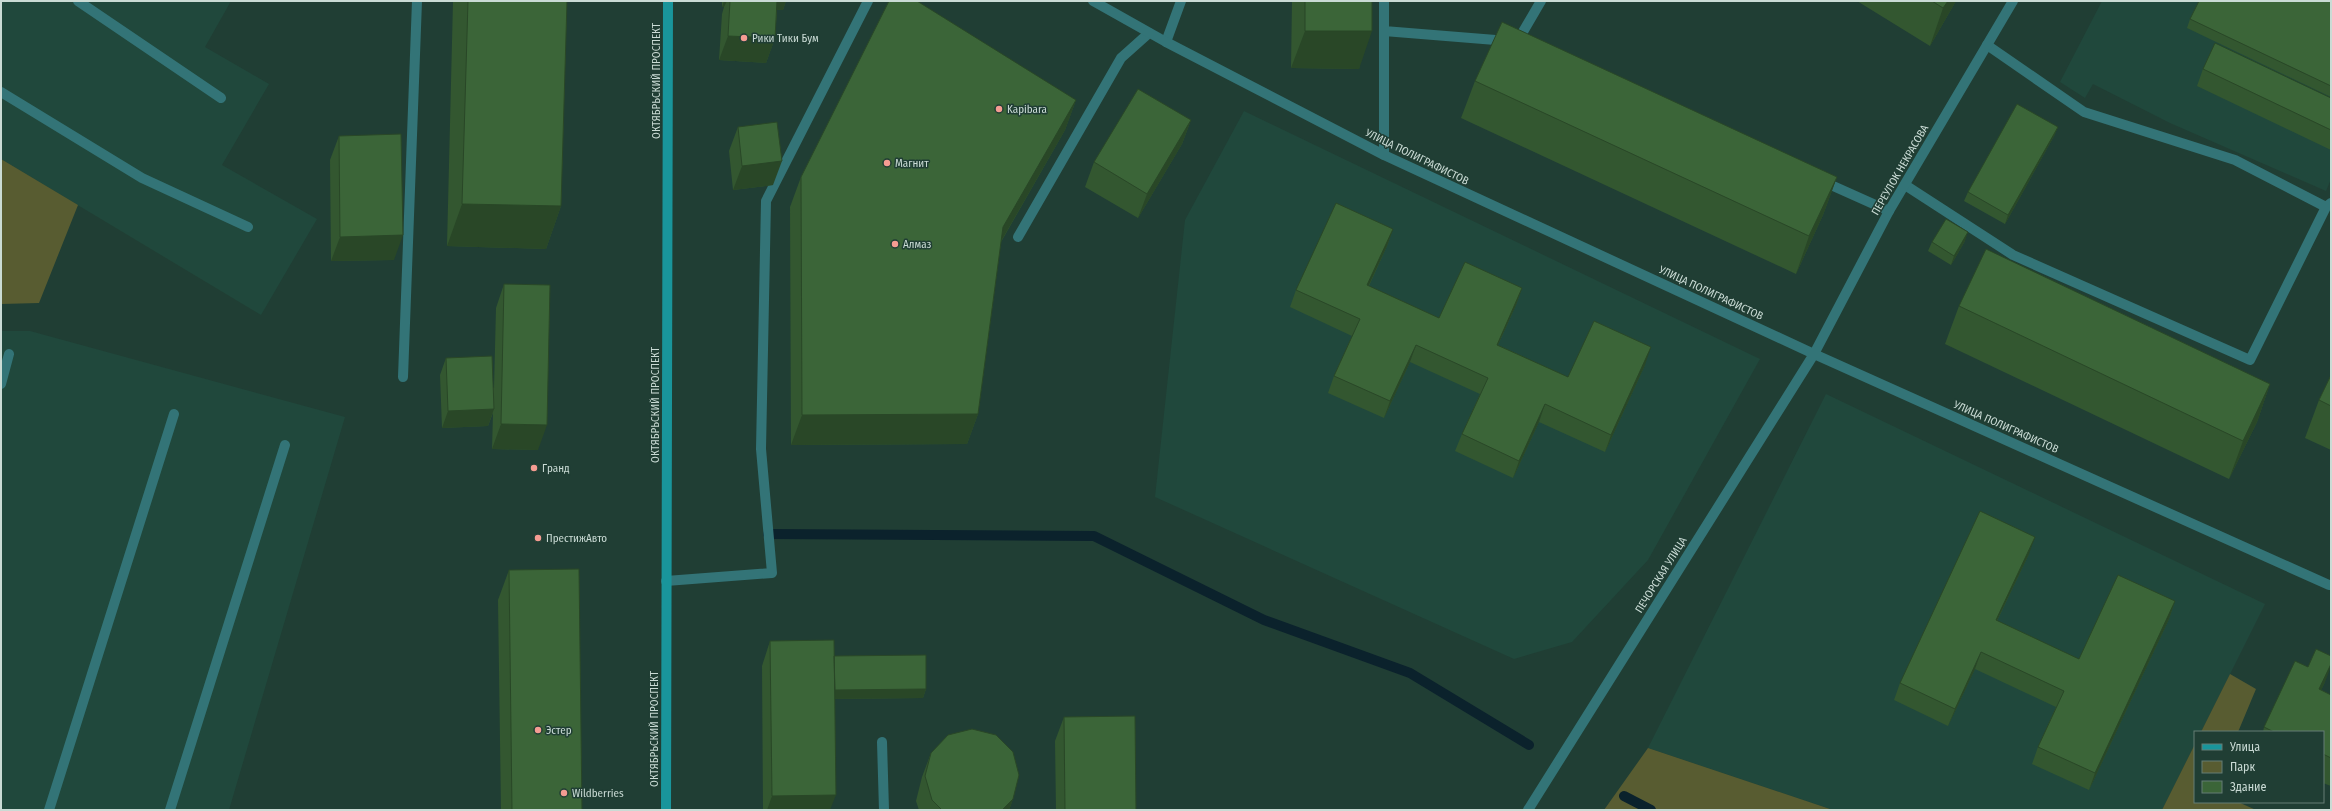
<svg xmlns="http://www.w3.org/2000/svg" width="2332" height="811" font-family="'Fira Sans Condensed',sans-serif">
<rect width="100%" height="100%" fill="#203e34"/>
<path fill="#20483c" d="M 1,1 L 231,1 L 205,47 L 269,84 L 222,165 L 317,219 L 261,315 L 1,159 Z
M 2102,1 L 2331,1 L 2331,179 L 2326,191 L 2170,123 L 2093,84 L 2085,98 L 2060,82 Z
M 1244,111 L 1760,359 L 1648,560 L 1572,642 L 1514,659 L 1155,497 L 1185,220 Z
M 1,331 L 30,331 L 345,417 L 229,810 L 1,810 Z
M 1826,394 L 2265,604 L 2201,732 L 2195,732 L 2195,744 L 2162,810 L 1833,810 L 1648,748 Z"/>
<path fill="#585c31" d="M 1,159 L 78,205 L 39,303 L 1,304 Z
M 2230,674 L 2256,689 L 2238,732 L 2201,732 Z
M 2195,744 L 2195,802 L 2238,802 L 2256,810 L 2162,810 Z
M 1648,748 L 1833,810 L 1604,810 Z"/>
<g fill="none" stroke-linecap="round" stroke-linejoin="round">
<path stroke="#0b222c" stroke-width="10" d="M 768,534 L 1094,536 L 1264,620 L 1410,673 L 1529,745
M 1624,796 L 1651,810"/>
<path stroke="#337477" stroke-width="10" d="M 78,1 L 221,98
M 1384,31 L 1384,1
M 1166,42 L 1181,1
M 1517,42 L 1541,1
M 1987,45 L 2084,112 L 2235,160 L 2326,207
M 1,92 L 142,178 L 248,227
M 1384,155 L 1384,31 L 1508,41
M 1822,181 L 1889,211
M 1905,185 L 2013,255 L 2250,360 L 2326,207 L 2331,203
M 1018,237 L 1121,58 L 1149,33
M 403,377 L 417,1
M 1,384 L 9,354
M 666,581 L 772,573 L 761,449 L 766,201 L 868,1
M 882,742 L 884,810
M 49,810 L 174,414
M 170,810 L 285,445"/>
<path stroke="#337477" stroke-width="10" d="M 1093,1 L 1166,42 L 1384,155 L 1814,354 L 2329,585
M 1528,810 L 1814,354 L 1889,211 L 2013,1"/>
<path stroke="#19959b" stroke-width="10" d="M 666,810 L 668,1"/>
</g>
<path fill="#335730" d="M 453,1 L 567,1 L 561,206 L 546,249 L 447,246 Z
M 722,1 L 786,1 L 783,10 L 777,10 L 775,38 L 766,63 L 719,60 L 722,14 L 724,7 L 722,7 Z
M 1292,1 L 1372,1 L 1359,69 L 1291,68 Z
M 1857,1 L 1956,1 L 1930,46 Z
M 2331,1 L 2331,97 L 2187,28 L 2190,19 Z
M 2203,69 L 2331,98 L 2331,150 L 2197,86 Z
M 1475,81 L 1837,177 L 1823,215 L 1796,274 L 1461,118 Z
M 1076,100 L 1065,130 L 1001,242 L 978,414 L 967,444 L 791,445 L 790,207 L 801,177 Z
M 1191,120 L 1182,144 L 1138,218 L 1085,187 L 1094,162 Z
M 738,127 L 773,185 L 733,190 L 729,151 Z
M 2058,127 L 2054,136 L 2005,224 L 1964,201 L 1968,192 Z
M 339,136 L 394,260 L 331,261 L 330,160 Z
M 1393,229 L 1387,246 L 1369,286 L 1439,318 L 1522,288 L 1516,305 L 1498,345 L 1568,377 L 1645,365 L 1605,452 L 1539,422 L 1513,478 L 1455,451 L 1462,434 L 1480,394 L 1410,362 L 1384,418 L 1328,393 L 1334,376 L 1352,336 L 1290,307 L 1296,290 Z
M 1965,241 L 1951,265 L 1928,251 L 1932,242 Z
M 504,284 L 538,450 L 492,449 L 493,413 L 488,426 L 442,428 L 440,375 L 446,358 L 494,388 L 496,308 Z
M 1959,306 L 2270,384 L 2257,422 L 2229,479 L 1945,344 Z
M 2331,375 L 2331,450 L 2305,438 L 2319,400 Z
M 2029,554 L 1997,621 L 2079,659 L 2175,601 L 2169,619 L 2089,790 L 2032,764 L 2038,747 L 2056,707 L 1975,669 L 1948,726 L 1894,700 L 1900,683 Z
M 509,570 L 582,810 L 501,810 L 498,600 Z
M 770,641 L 834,656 L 926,689 L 923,698 L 835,699 L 830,810 L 763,810 L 762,666 Z
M 2325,682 L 2321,690 L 2331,695 L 2331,786 L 2323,783 L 2323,732 L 2263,732 L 2264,727 Z
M 1064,717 L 1136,810 L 1056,810 L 1055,741 Z
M 931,753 L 1013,799 L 1009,810 L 919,810 L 916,801 L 922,777 Z"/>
<path fill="#294727" d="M 724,1 L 727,1 L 724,7 L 722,7 Z
M 730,1 L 786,1 L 783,10 L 730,8 Z
M 1948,1 L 1956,1 L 1930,46 L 1943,8 Z
M 1305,31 L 1372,31 L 1359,69 L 1291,68 Z
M 728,36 L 775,38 L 766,63 L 719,60 Z
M 1076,100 L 1065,130 L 992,257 L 1003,227 Z
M 1191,120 L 1182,144 L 1138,218 L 1147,194 Z
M 2058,127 L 2054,136 L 2005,224 L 2008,215 Z
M 782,161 L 773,185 L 733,190 L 742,166 Z
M 1837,177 L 1823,215 L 1796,274 L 1809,236 Z
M 462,204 L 561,206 L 546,249 L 447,246 Z
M 1393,229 L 1387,246 L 1361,302 L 1367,285 Z
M 1968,232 L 1965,241 L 1951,265 L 1954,256 Z
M 403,235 L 394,260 L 331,261 L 340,237 Z
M 1522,288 L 1516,305 L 1490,362 L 1497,345 Z
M 1416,345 L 1410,362 L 1384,418 L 1390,401 Z
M 1651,347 L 1645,365 L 1605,452 L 1611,435 Z
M 2270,384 L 2257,422 L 2229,479 L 2243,441 Z
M 1545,404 L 1539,422 L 1513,478 L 1519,461 Z
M 494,409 L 488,426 L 442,428 L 448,411 Z
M 978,414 L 967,444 L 791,445 L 802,415 Z
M 501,424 L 547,425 L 538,450 L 492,449 Z
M 2035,537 L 2029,554 L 1989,637 L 1996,620 Z
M 2175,601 L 2169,619 L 2089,790 L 2095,773 Z
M 1981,652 L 1975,669 L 1948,726 L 1955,709 Z
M 2331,664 L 2331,666 L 2325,682 L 2310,714 L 2319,689 Z
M 926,689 L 923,698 L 826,699 L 829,690 Z
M 836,795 L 830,810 L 767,810 L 772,796 Z
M 1013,799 L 1009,810 L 1002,810 Z"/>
<path fill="#3b6538" stroke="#294727" d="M 468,1 L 567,1 L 561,206 L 462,204 Z
M 730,1 L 777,1 L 775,38 L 728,36 Z
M 889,1 L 917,1 L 1076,100 L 1003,227 L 978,414 L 802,415 L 801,177 Z
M 1305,1 L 1372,1 L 1372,31 L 1305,31 Z
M 1932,1 L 1948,1 L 1943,8 Z
M 2199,1 L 2331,1 L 2331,86 L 2190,19 Z
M 1502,22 L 1837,177 L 1809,236 L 1475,81 Z
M 2215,43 L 2331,98 L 2331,130 L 2203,69 Z
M 1138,89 L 1191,120 L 1147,194 L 1094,162 Z
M 2017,104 L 2058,127 L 2008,215 L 1968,192 Z
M 777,122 L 782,161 L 742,166 L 738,127 Z
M 401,134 L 403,235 L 340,237 L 339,136 Z
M 1336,203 L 1393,229 L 1367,285 L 1439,318 L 1465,262 L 1522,288 L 1497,345 L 1568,377 L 1594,321 L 1651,347 L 1611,435 L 1545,404 L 1519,461 L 1462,434 L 1488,378 L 1416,345 L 1390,401 L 1334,376 L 1360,319 L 1296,290 Z
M 1946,219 L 1968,232 L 1954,256 L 1932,242 Z
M 1986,249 L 2270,384 L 2243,441 L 1959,306 Z
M 504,284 L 550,285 L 547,425 L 501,424 Z
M 492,356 L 494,409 L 448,411 L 446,358 Z
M 2331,375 L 2331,406 L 2319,400 Z
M 1980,511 L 2035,537 L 1996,620 L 2079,659 L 2118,575 L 2175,601 L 2095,773 L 2038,747 L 2064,691 L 1981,652 L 1955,709 L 1900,683 Z
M 579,569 L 582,810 L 512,810 L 509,570 Z
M 834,640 L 836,795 L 772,796 L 770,641 Z
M 2316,649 L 2331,656 L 2331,664 L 2319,689 L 2331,695 L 2331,758 L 2323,754 L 2323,732 L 2274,732 L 2264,727 L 2295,661 L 2308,667 Z
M 926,655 L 926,689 L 835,690 L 834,656 Z
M 1135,716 L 1136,810 L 1065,810 L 1064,717 Z
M 972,729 L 996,735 L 1013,752 L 1019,775 L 1013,799 L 1002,810 L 942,810 L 932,800 L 925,776 L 931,753 L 948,735 Z"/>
<g fill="#f59c92" stroke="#203e34" stroke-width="1.5">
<circle cx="744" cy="38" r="4"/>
<circle cx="999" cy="109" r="4"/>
<circle cx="887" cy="163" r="4"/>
<circle cx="895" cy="244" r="4"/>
<circle cx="534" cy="468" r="4"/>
<circle cx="538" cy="538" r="4"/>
<circle cx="538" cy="730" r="4"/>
<circle cx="564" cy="793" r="4"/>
</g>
<g text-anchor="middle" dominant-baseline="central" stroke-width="3" stroke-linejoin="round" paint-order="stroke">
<g font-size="11" fill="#cadbd5" stroke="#203e34" text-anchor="start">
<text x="752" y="38">Рики Тики Бум</text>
<text x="1007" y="109">Kapibara</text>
<text x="895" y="163">Магнит</text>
<text x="903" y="244">Алмаз</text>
<text x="542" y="468">Гранд</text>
<text x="546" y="538">ПрестижАвто</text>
<text x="546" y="730">Эстер</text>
<text x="572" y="793">Wildberries</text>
</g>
<g font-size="11" fill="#cadbd5" stroke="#203e34">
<text transform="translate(656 81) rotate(-90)">ОКТЯБРЬСКИЙ ПРОСПЕКТ</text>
<text transform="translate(1417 157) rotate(26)">УЛИЦА ПОЛИГРАФИСТОВ</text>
<text transform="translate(1900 170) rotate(-60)">ПЕРЕУЛОК НЕКРАСОВА</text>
<text transform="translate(1711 293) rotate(25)">УЛИЦА ПОЛИГРАФИСТОВ</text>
<text transform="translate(655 405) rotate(-90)">ОКТЯБРЬСКИЙ ПРОСПЕКТ</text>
<text transform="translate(2006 427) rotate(24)">УЛИЦА ПОЛИГРАФИСТОВ</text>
<text transform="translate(1661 575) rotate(-58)">ПЕЧОРСКАЯ УЛИЦА</text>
<text transform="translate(654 729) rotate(-90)">ОКТЯБРЬСКИЙ ПРОСПЕКТ</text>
</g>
</g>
<rect width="2332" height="811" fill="none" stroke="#cadbd5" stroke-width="4"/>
<rect x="2194" y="731" width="130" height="72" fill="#203e34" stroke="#647d74"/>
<rect x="2202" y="744" width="20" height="6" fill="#19959b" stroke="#647d74"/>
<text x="2230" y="751" font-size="12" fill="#cadbd5">Улица</text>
<rect x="2202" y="761" width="20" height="12" fill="#585c31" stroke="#647d74"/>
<text x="2230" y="771" font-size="12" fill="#cadbd5">Парк</text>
<rect x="2202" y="781" width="20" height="12" fill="#3b6538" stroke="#647d74"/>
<text x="2230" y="791" font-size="12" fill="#cadbd5">Здание</text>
</svg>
